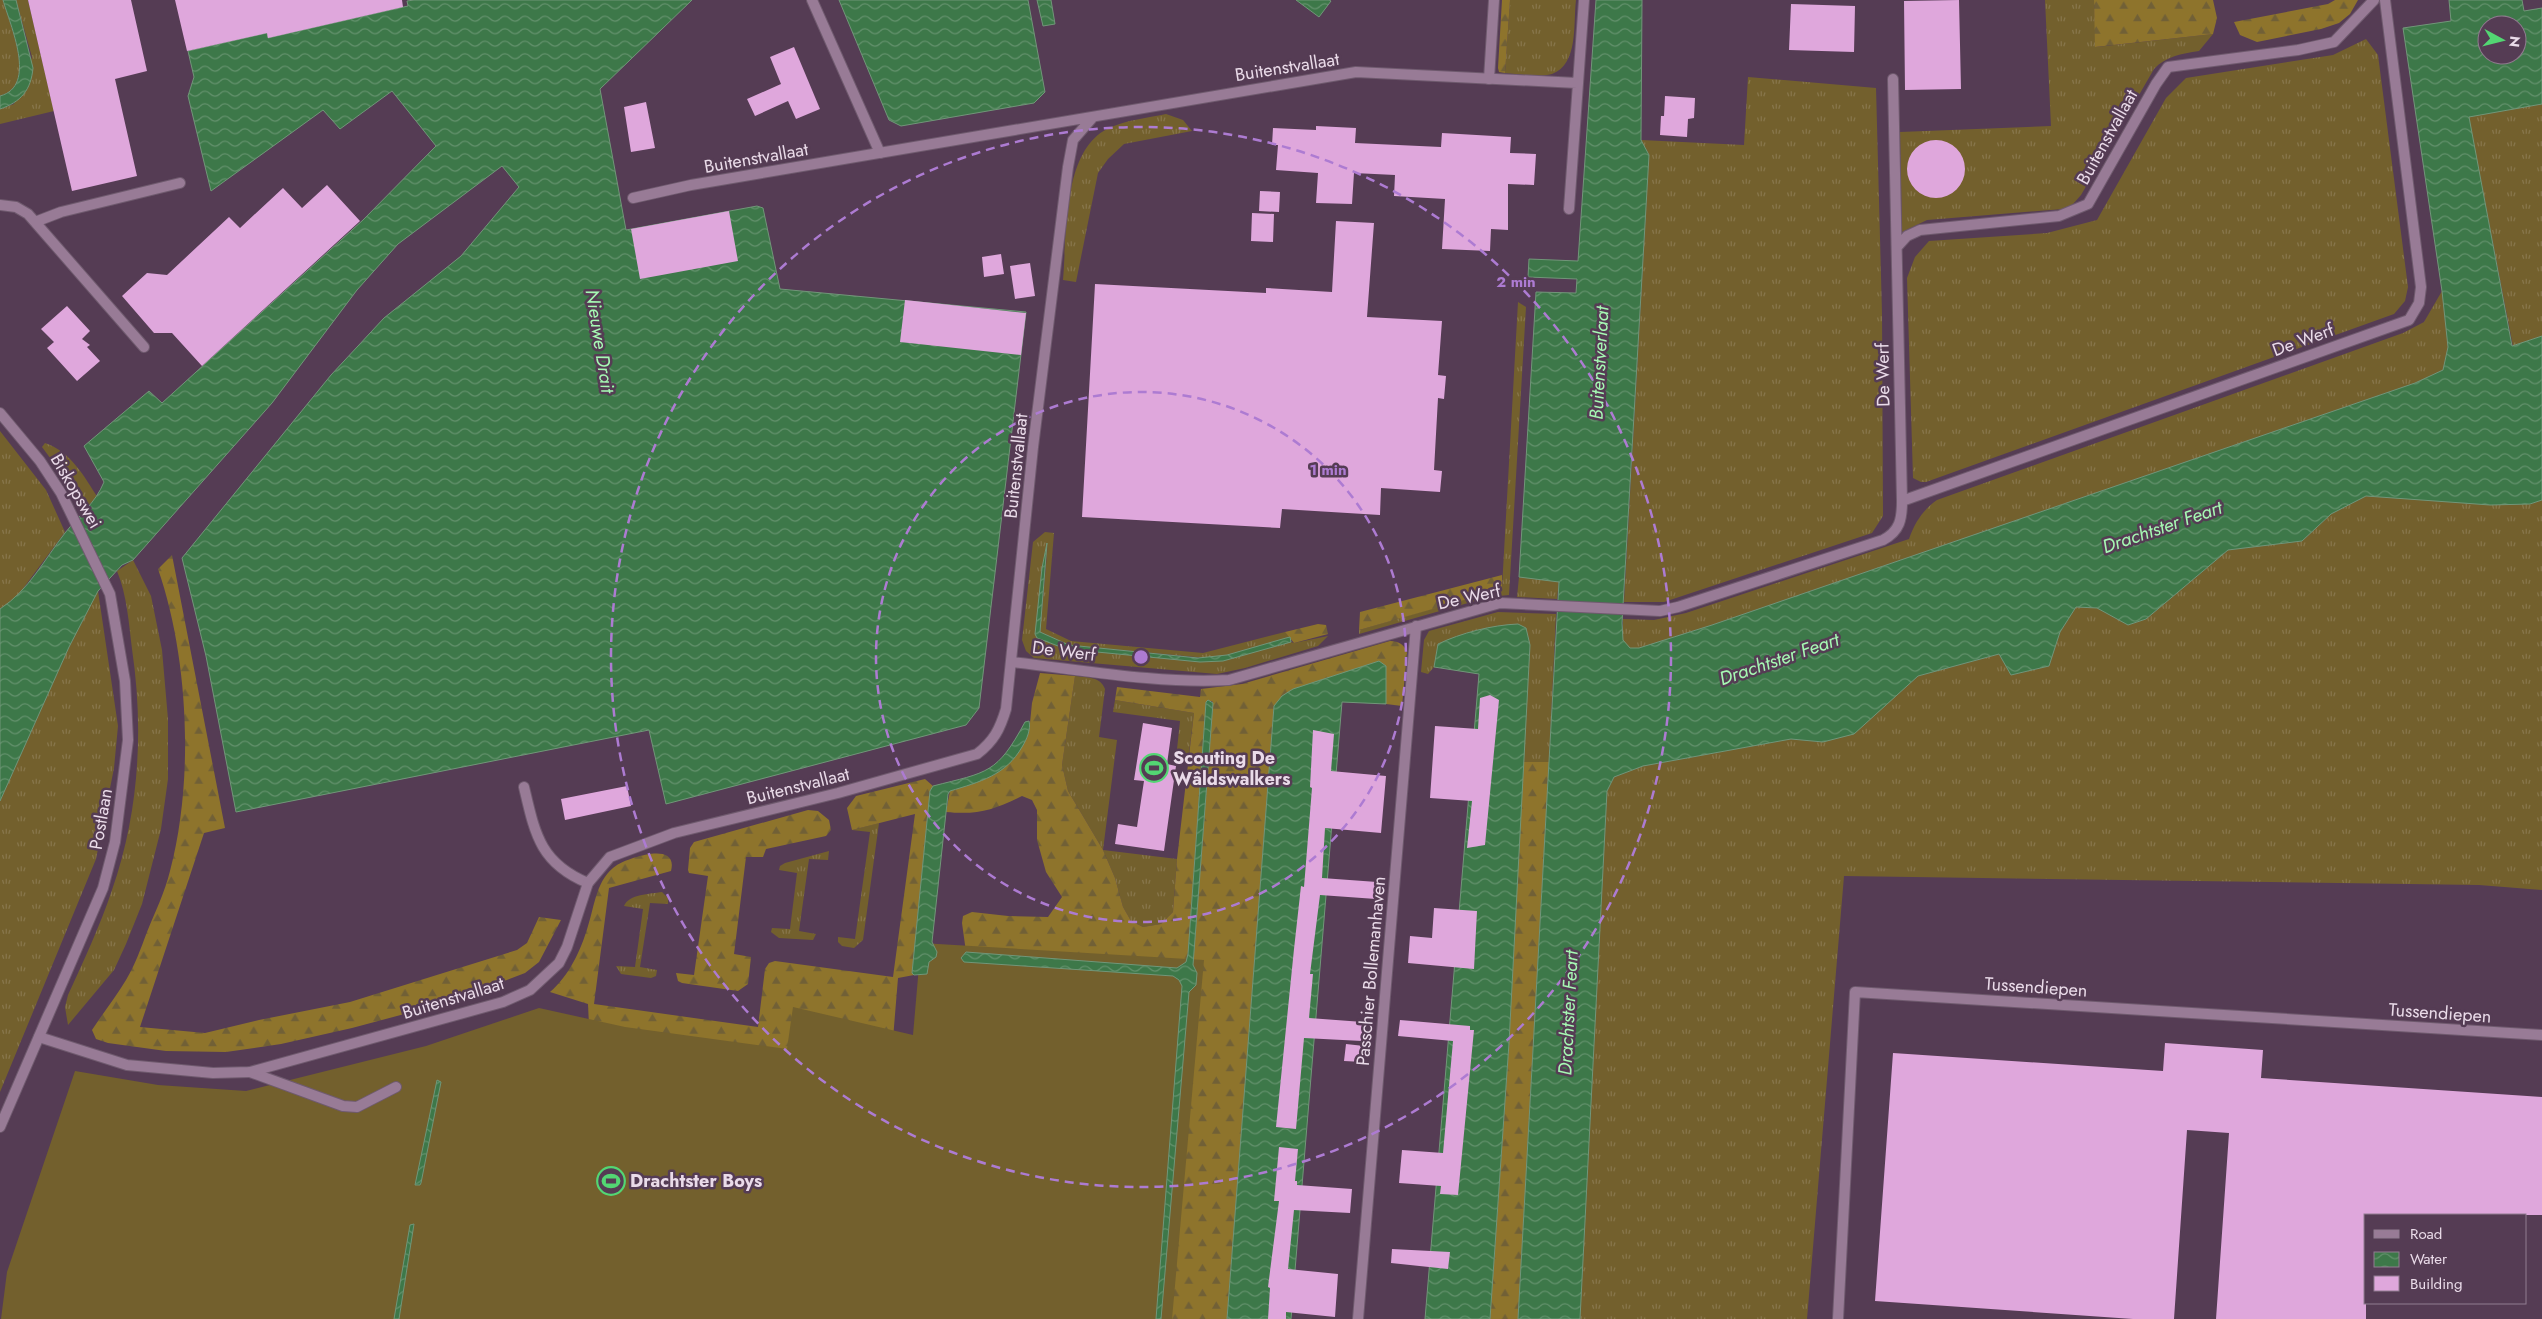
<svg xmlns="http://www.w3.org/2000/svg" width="2542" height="1319" font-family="Jost,sans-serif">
<defs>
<pattern id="grass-tufts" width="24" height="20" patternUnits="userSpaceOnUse" patternTransform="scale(1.25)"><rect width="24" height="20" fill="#73602d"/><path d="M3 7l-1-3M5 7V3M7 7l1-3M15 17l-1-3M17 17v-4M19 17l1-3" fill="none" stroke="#87764b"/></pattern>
<pattern id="forest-firs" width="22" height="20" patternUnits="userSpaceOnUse" patternTransform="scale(1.25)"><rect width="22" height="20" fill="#8e742c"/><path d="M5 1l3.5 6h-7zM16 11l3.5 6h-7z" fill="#716036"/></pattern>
<pattern id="water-waves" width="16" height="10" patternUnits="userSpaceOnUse" patternTransform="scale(1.25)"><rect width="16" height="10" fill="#3d7849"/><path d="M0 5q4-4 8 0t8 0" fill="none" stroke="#63916c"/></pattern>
</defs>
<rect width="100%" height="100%" fill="#553c54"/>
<path fill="url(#grass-tufts)" d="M 0,0 L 3,0 C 10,25 38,86 0,96 Z
M 16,0 L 28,0 L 54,111 L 0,124 L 0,109 L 14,104 L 32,57 Z
M 1510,0 L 1576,0 C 1573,23 1579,64 1552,74 C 1538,78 1519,74 1505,73 Z
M 2045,0 L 2094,0 L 2096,47 L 2213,34 L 2199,51 C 2181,54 2166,56 2154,69 L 2081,195 L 2073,204 L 2063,209 L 1927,220 L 1902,232 L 1900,132 L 2051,126 Z
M 2366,39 L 2378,55 L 2408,287 L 2405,301 L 2394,314 L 1926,482 L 1921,482 L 1913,478 L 1907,278 L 1915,257 L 1929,241 L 2047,233 L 2097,220 L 2166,98 L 2186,78 L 2333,55 Z
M 1748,77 L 1876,88 L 1882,313 L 1883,516 L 1872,533 L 1664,602 L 1624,602 L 1649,155 L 1641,140 L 1744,145 Z
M 2542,104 L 2542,336 L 2513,346 L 2468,116 Z
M 1166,114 L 1183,120 L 1192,131 L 1124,144 L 1108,159 L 1098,173 L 1076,282 L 1063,280 C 1067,236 1062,152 1107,129 C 1125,120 1147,118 1166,114 Z
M 2442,291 L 2448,347 L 2443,370 L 2415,383 L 1712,625 L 1639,648 L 1629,648 L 1623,641 L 1623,619 L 1654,620 L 1686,613 L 1909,539 C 1915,522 1923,510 1937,500 L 2403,333 L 2424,322 Z
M 1518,302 L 1526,307 L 1509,595 L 1489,597 L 1359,634 L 1359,630 L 1502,588 Z
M 0,431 L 46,490 L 65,532 L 16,598 L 0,609 Z
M 45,443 C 71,452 84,476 98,498 L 86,507 L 84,503 L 81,505 L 68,482 L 42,447 Z
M 2366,496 L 2530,504 L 2542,500 L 2542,890 L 2479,885 L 1844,876 L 1807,1319 L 1580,1319 L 1607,791 L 1614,777 L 1643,766 L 1791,739 L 1823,742 L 1893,698 L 1918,676 L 1999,654 L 2011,675 L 2049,666 L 2060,632 L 2076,607 L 2097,608 L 2128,625 L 2146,619 L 2228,550 L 2302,541 L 2331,514 Z
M 1045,532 L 1054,533 L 1046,629 L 1071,641 L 1203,653 L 1285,632 L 1290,637 L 1227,655 L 1206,658 L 1069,645 L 1040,632 L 1048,543 L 1037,638 L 1066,649 L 1200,662 L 1232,658 L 1291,642 L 1294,643 L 1328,636 L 1318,646 L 1245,668 L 1217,674 L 1034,658 L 1026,651 L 1022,640 L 1033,542 Z
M 133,560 L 151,596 L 162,650 L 168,719 L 168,779 L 161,829 L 142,904 L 126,944 L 114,970 L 68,1025 L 65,1007 L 68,995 C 84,960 100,926 112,890 C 139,813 144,730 132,649 C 129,624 127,595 117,571 Z
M 1519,577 L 1559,581 L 1557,599 L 1517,597 Z
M 98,591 L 118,726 L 114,768 L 96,859 L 0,1092 L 0,801 L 69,647 Z
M 1498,612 L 1556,614 L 1549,762 L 1523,762 L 1530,644 L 1438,644 L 1434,667 L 1428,674 L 1421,672 L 1424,640 L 1429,631 Z
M 1075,676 C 1088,678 1100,676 1105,689 L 1099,737 L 1117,740 L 1103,850 L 1177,859 L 1173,912 L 1161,924 L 1143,927 L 1131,921 L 1123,907 L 1115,878 L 1103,850 L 1068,791 L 1062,765 Z
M 1115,700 L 1194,713 L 1188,761 L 1176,759 L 1180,721 L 1113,712 Z
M 879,823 L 863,940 L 854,948 L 842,946 L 838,942 L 838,937 L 855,939 L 870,832 L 852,830 Z
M 829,851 L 828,860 L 809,859 L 799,931 L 816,934 L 813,940 L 779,938 L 771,932 L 772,928 L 790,929 L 797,873 L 779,870 L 780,866 L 785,863 Z
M 662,892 L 668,898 L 668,904 L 650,903 L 640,967 L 657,970 L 656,976 L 651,978 L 621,974 L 616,966 L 635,967 L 643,909 L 624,906 C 629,894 650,894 662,892 Z"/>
<path fill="url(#forest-firs)" d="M 1502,0 L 1510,0 L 1505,73 L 1499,72 L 1498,68 Z
M 2094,0 L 2213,0 L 2217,18 L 2213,34 L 2095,47 Z
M 2335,0 L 2358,0 L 2350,14 L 2339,23 L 2321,29 L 2257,42 L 2240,35 L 2234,22 L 2328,4 Z
M 172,555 L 225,828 L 204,833 L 140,1027 L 205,1033 L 259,1020 L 350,1002 L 517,950 L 527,943 L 539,917 L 561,920 L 539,962 L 525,973 L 453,1001 L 352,1028 L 281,1044 L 226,1052 L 166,1051 L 108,1043 L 96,1039 L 92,1030 C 103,1013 116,997 126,980 C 135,965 141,948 147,932 C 155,912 165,892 170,871 C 194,781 189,658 158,569 Z
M 1502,575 L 1502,588 L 1499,590 L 1359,630 L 1360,612 Z
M 1318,624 L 1326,625 L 1328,634 L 1294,643 L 1285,632 Z
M 1390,641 C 1399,641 1405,645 1407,653 L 1402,706 L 1386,704 L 1386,667 L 1274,706 L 1227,1319 L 1161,1319 L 1193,965 L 1213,703 L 1212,701 L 1206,702 L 1188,954 L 1186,962 L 966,952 L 962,923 L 963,916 L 972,912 L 1008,916 L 1048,917 L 1062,897 L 1046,872 L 1037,840 L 1037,810 L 1032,800 L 1022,796 C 994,810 978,815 946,812 L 950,791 L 994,775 L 1030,723 L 1032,703 L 1040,673 L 1075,676 L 1062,765 L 1068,791 L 1103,850 L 1115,878 L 1123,907 L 1131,921 L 1143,927 L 1161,924 L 1173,912 L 1177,859 L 1194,713 L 1115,700 L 1117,687 L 1200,697 L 1201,689 L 1242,684 Z
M 1523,762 L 1549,762 L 1518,1319 L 1490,1319 L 1509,1043 Z
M 925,779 L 933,786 L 930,791 L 912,973 L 914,975 L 898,978 L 886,1124 L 589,1025 L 588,1004 L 550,992 C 569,976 581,950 588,926 C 595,905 596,879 617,865 C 628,858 679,840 671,871 L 609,888 L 594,1004 L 758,1027 L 765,969 L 769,963 L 775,961 L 893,977 L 915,814 L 852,830 L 847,808 L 856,796 Z
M 808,810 L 818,811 L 829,820 L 831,830 L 826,836 L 766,849 L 763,857 L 746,857 L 734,954 L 751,957 L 748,984 L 738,991 L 682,983 L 678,981 L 676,973 L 694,975 L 708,876 L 689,873 L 688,870 L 690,848 L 694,842 Z"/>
<path fill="#73602d" d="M 921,943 L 1204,960 L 1172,1319 L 1,1319 L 7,1272 L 75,1071 L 158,1085 L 246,1091 L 426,1046 L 539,1008 L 625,1027 L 787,1049 L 793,1007 L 913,1035 Z"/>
<path fill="url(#water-waves)" stroke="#719679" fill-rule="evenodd" d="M 3,0 L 16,0 L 33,68 C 31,90 21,102 0,109 L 0,96 C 38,86 10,25 3,0 Z
M 414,0 L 692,0 L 600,89 L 626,230 L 757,206 L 763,208 L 780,289 L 1026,312 L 979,708 L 966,725 L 666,804 L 649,730 L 236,812 L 206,656 L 182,558 L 331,375 L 384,318 L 461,256 L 519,187 L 502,166 L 398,244 L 357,290 L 272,403 L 133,560 L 122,565 L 98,591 L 69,647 L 0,801 L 0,609 C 29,590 44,560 65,533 C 79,515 95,504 104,482 L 84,446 L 149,391 L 162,403 L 363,220 L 436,146 L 392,91 L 340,129 L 323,110 L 211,191 L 188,96 L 194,77 L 188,51 L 267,33 L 268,38 L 408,6 L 407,1 Z
M 839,0 L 1028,0 L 1045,92 L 1034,103 L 901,126 L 889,120 Z
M 1037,0 L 1051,0 L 1055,24 L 1043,26 Z
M 1296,0 L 1329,0 L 1331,1 L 1319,17 Z
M 1596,0 L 1642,0 L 1641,140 L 1649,155 L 1622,623 L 1623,640 L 1630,648 L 1639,648 L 1712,625 L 2415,383 L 2443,370 L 2448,347 L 2442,291 L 2403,28 L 2451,21 L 2449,0 L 2522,0 L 2524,11 L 2542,8 L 2542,104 L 2469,117 L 2512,346 L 2542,336 L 2542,500 L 2530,504 L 2490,505 L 2366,496 L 2331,514 L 2302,541 L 2228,550 L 2146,619 L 2128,625 L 2097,608 L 2076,607 L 2060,632 L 2049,666 L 2011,675 L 1999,654 L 1918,676 L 1854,734 L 1823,742 L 1791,739 L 1643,766 L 1614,777 L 1607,791 L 1580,1319 L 1518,1319 L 1559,582 L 1519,577 L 1536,292 L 1576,293 L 1577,279 L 1528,277 L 1529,259 L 1578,261 ZM 2487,25 L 2517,25 L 2517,55 L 2487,55 Z
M 1047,543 L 1040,632 L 1069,645 L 1198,658 L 1227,655 L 1286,638 L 1290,637 L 1291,642 L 1223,661 L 1200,662 L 1066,649 L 1037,638 L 1035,634 L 1042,568 Z
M 1518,624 L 1526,628 L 1530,645 L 1509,1043 L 1490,1319 L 1425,1319 L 1479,674 L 1434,667 L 1438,644 C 1461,633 1492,625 1518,624 Z
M 1379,661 L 1386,666 L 1386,704 L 1342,702 L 1291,1319 L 1227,1319 L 1274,706 L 1282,696 L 1293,689 Z
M 1208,700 L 1213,703 L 1193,965 L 1197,973 L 1196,985 L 1189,992 L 1161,1319 L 1156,1319 L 1182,986 L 1179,980 L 1173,976 L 964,962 L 961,958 L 966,952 L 1177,968 L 1186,962 L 1188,954 L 1206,702 Z
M 1029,721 C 1031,729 1027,739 1022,747 C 1006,775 980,782 950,791 L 948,794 L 932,942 L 937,952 L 936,957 L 929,962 L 927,974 L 914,975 L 912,973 L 930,791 L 933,786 C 988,772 997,774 1025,722 Z
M 437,1080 L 441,1082 L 421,1183 L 420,1185 L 415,1185 Z
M 414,1224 L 399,1319 L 394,1319 L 410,1225 Z"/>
<path fill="#dfa7dc" d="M 28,0 L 131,0 L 147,71 L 115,79 L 137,176 L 72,191 Z
M 175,0 L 402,0 L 403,7 L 268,38 L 267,33 L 187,51 Z
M 1959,0 L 1961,89 L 1905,90 L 1904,1 Z
M 1791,4 L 1855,6 L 1854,52 L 1789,50 Z
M 794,47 L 820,109 L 796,119 L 788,101 L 755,116 L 747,99 L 781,84 L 770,57 Z
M 1665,96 L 1695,98 L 1694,118 L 1688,119 L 1687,137 L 1660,135 L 1661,116 L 1664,116 Z
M 646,102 L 655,148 L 631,152 L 624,107 Z
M 1316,126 L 1356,128 L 1355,143 L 1441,147 L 1442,133 L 1511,137 L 1510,153 L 1536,154 L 1534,185 L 1508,184 L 1508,230 L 1491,229 L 1490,251 L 1442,249 L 1445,199 L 1394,196 L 1395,175 L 1354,173 L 1352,204 L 1316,203 L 1318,173 L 1276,170 L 1278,145 L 1272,145 L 1273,128 L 1316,130 Z
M1907 169a29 29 0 1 1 58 0a29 29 0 1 1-58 0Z
M 327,185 L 360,221 L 202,366 L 172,333 L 154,333 L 122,296 L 147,273 L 167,275 L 229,217 L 240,228 L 283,188 L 302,208 Z
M 1260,191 L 1280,192 L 1279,212 L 1259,211 Z
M 729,211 L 738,261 L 640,279 L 631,229 Z
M 1252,213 L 1274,214 L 1273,242 L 1251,241 Z
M 1336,221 L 1374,223 L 1367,317 L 1442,321 L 1438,375 L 1446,376 L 1444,399 L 1438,398 L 1434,470 L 1442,471 L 1440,492 L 1381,488 L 1380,515 L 1282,509 L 1280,528 L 1082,517 L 1095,284 L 1266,293 L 1266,288 L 1332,292 Z
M 1001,254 L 1004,274 L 984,277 L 982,257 Z
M 1030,263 L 1035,296 L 1015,299 L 1010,266 Z
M 905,300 L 1026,313 L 1021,355 L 900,342 Z
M 67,306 L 90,331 L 82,339 L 90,345 L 87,347 L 100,361 L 77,381 L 47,348 L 54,342 L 41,329 Z
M 1490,695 L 1499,700 L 1485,845 L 1467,848 L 1472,801 L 1430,798 L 1435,726 L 1478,729 L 1480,698 Z
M 1143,723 L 1172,728 L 1167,764 L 1176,766 L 1164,851 L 1115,844 L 1118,824 L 1137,827 L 1144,781 L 1134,780 Z
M 1313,730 L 1334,734 L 1331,771 L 1386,776 L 1381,833 L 1325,828 L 1322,878 L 1377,882 L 1376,899 L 1320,895 L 1310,974 L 1313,974 L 1309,1018 L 1363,1022 L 1362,1041 L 1304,1038 L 1296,1129 L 1276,1127 L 1294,949 L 1301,886 L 1304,887 L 1312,788 L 1310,787 Z
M 627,786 L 631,806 L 565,820 L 561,799 Z
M 1434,908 L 1477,911 L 1474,969 L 1408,963 L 1410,936 L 1432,938 Z
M 1400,1020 L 1470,1026 L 1470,1030 L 1474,1030 L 1458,1195 L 1440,1194 L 1441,1186 L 1399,1183 L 1402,1150 L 1443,1153 L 1453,1041 L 1398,1036 Z
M 2165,1043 L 2263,1050 L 2261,1078 L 2542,1097 L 2542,1215 L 2366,1215 L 2366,1319 L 2216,1319 L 2229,1133 L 2187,1130 L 2174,1319 L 2133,1319 L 1875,1301 L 1893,1053 L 2163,1071 Z
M 1346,1044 L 1364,1046 L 1363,1062 L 1344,1061 Z
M 1279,1147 L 1298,1149 L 1295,1181 L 1297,1181 L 1297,1185 L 1352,1189 L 1350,1213 L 1294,1210 L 1288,1269 L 1338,1274 L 1335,1317 L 1286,1312 L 1286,1319 L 1268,1319 L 1270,1288 L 1268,1287 L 1279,1201 L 1274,1201 Z
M 1392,1249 L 1450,1252 L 1448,1269 L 1391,1263 Z"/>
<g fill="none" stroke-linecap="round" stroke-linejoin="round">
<defs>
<path id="service" d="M 812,0 L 880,153
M 1489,79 L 1494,0
M 0,205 L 16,207 L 28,214 L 144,347
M 35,222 L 61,212 L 180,183
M 524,787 C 535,834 540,863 588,883
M 250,1072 L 343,1106 L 357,1107 L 396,1087"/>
<path id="minor" d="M 1893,79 L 1902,501
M 633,198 L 691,185 L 1356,72 L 1577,83
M 1569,209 L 1584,0
M 1897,247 L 1907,236 L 1920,230 L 2059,216 L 2088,204 L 2156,84 L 2168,67 L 2298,50 L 2334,42 L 2374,0
M 1012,662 C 1083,670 1158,684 1229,680 L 1500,603 L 1660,611 L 1678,607 L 1883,540 C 1900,531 1902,519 1902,501 L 2409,320 L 2419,303 L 2421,287 L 2385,0
M 39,1037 L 127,1065 L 213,1073 L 250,1072 L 503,1002 L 530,990 L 559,963 L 567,947 L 588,883 L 610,857 L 674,833 L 838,793 L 977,754 C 994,741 1000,729 1006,709 L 1033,447 L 1068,167 L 1073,140 L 1093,117
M 1358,1319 L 1416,626
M 1838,1319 L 1855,992 L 2542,1035"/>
<path id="tertiary" d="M 0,413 L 40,461 L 61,493 L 110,594 L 125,681 L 128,740 L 115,842 L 103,888 L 0,1127"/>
</defs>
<use href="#service" stroke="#6f5a6e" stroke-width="12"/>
<use href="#minor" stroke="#6f5a6e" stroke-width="12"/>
<use href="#tertiary" stroke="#6f5a6e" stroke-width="12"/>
<use href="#service" stroke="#987b96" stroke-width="10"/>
<use href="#minor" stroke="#987b96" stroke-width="10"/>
<use href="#tertiary" stroke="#987b96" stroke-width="10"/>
</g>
<g fill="none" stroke="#ad7bd2" stroke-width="2.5" stroke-dasharray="9 6">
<circle cx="1141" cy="657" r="265"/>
<circle cx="1141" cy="657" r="530"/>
</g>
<defs>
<symbol id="stadium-ring" viewBox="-11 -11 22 22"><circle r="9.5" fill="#553c54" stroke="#53d673" stroke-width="1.5"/><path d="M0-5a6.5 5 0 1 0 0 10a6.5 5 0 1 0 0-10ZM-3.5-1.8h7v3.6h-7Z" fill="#53d673"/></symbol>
</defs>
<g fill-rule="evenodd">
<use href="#stadium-ring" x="1138" y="752" width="32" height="32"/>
<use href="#stadium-ring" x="595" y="1165" width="32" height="32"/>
</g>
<g text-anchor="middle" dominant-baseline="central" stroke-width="5" stroke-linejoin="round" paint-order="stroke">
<g font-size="18" fill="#eadbe9" stroke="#553c54">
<text transform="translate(1287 67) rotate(-9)">Buitenstvallaat</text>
<text transform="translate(2107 137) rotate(-61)">Buitenstvallaat</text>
<text transform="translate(756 158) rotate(-10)">Buitenstvallaat</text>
<text transform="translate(2303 340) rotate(-20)">De Werf</text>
<text transform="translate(1883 375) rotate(-91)">De Werf</text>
<text transform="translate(1016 466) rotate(-84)">Buitenstvallaat</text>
<text transform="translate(76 491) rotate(60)">Biskopswei</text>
<text transform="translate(1469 597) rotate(-12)">De Werf</text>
<text transform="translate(1064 651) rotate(7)">De Werf</text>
<text transform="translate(798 786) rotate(-14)">Buitenstvallaat</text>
<text transform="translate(101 819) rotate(-80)">Postlaan</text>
<text transform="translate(1371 971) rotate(-85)">Passchier Bollemanhaven</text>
<text transform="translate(2036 987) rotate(4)">Tussendiepen</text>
<text transform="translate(453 998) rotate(-17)">Buitenstvallaat</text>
<text transform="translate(2440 1013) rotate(4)">Tussendiepen</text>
</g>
<g font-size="18" font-weight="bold" fill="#eadbe9" stroke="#553c54" text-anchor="start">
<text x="1173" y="758">Scouting De<tspan x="1173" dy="21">Wâldswalkers</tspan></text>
<text x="630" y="1181">Drachtster Boys</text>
</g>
<g font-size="19" font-style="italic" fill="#a6f9b3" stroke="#553c54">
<text transform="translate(600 341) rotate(81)">Nieuwe Drait</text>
<text transform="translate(1599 363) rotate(-87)">Buitenstverlaat</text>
<text transform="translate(2162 527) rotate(-19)">Drachtster Feart</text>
<text transform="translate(1779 659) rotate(-19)">Drachtster Feart</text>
<text transform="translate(1568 1013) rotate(-87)">Drachtster Feart</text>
</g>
</g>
<circle cx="1141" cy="657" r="8" fill="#ad7bd2" stroke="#553c54" stroke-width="2.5"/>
<g font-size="15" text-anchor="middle" font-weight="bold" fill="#ad7bd2" stroke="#553c54" stroke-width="5" stroke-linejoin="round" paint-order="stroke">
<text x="1516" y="287">2 min</text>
<text x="1328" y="475">1 min</text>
</g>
<rect x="2364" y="1214" width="162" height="90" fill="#553c54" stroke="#917c90"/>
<rect x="2374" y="1230" width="25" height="8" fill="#987b96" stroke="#917c90"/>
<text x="2410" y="1239" font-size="15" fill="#eadbe9">Road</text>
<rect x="2374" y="1252" width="25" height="15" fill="url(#water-waves)" stroke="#917c90"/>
<text x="2410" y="1264" font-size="15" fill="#eadbe9">Water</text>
<rect x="2374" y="1276" width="25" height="15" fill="#dfa7dc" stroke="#917c90"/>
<text x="2410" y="1289" font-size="15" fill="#eadbe9">Building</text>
<g transform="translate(2502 40) rotate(97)"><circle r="24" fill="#553c54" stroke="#917c90"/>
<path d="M0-4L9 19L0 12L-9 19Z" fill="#53d673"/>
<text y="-8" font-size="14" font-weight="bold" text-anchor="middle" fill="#eadbe9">N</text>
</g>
</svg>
